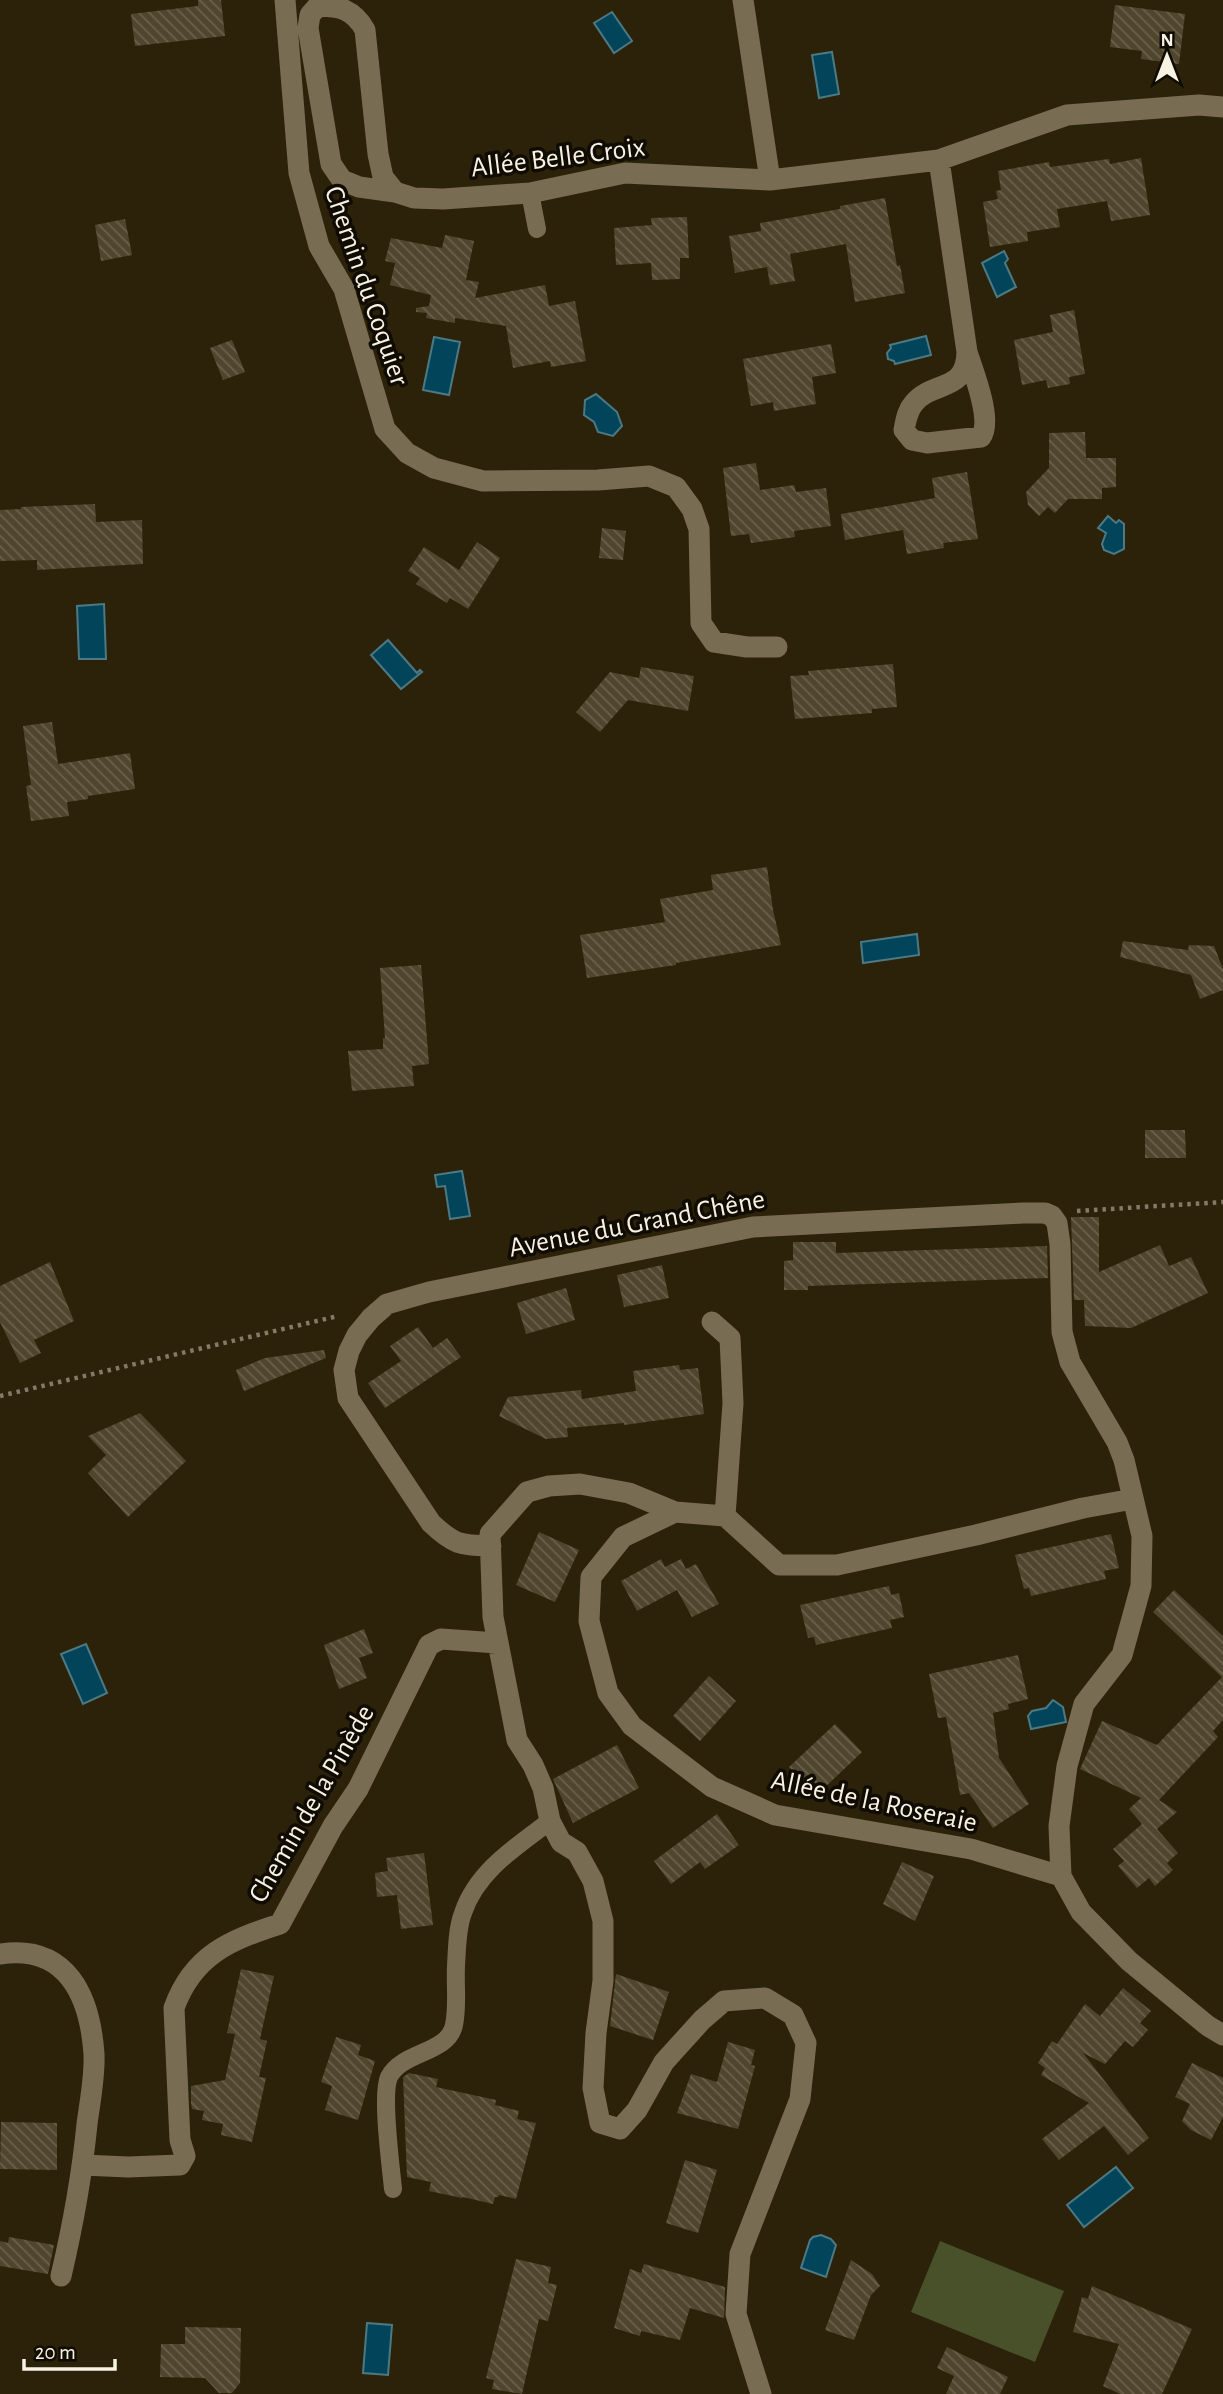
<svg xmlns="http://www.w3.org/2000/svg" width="1223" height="2394" font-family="'Alegreya Sans',sans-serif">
<defs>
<pattern id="building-back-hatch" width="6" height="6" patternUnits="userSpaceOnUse" patternTransform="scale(1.75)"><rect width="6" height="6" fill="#50462d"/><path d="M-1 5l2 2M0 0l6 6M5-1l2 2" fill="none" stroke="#6a614b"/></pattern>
</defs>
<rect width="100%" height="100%" fill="#2b2209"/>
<path fill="#485129" d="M 940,2241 L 1064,2291 L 1035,2362 L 911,2312 Z"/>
<path fill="#02455a" stroke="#4c7983" stroke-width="2" d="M 612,12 L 632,41 L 614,53 L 594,23 Z
M 832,52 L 839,94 L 819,98 L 812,55 Z
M 1004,251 L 1008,259 L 1005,263 L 1016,287 L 997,297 L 982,263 Z
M 926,336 L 931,355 L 895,364 L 894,361 L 888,359 L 887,353 L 891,348 L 890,345 Z
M 434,337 L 460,342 L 449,395 L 423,390 Z
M 596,394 L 617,412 L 622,426 L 613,436 L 598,432 L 594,422 L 584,415 L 585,400 Z
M 1108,516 L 1116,523 L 1119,520 L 1124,524 L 1124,549 L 1114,554 L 1104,550 L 1102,544 L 1106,533 L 1098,528 Z
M 104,604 L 106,659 L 79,659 L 77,606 Z
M 388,640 L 417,673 L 420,670 L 422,672 L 401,689 L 371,655 Z
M 917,934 L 919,955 L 863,963 L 861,942 Z
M 462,1171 L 470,1216 L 450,1219 L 445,1186 L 437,1187 L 435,1175 Z
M 86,1644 L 107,1693 L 83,1704 L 61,1654 Z
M 1053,1700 L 1063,1707 L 1066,1722 L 1031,1729 L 1028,1716 L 1032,1711 L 1046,1708 Z
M 1116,2167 L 1133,2188 L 1084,2227 L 1067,2205 Z
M 821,2235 L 831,2239 L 836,2245 L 826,2277 L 801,2268 L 810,2240 L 813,2237 Z
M 367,2323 L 392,2325 L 388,2375 L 363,2373 Z"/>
<path fill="url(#building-back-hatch)" d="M 198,0 L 221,0 L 225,36 L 135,46 L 131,14 L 198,6 Z
M 1115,5 L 1185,14 L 1179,64 L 1141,59 L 1142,51 L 1110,47 Z
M 1141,158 L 1150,215 L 1111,221 L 1107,201 L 1057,209 L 1060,227 L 1027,232 L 1028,241 L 990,247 L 983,202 L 998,199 L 996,191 L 1001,190 L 998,171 L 1049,162 L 1050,167 L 1109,159 L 1110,164 Z
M 885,198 L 897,266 L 900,265 L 905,293 L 855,302 L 846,244 L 790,254 L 795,281 L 770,285 L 767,267 L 735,273 L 729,236 L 761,231 L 760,223 L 840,209 L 840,206 Z
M 687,217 L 689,258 L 680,258 L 680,279 L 652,280 L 651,263 L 616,265 L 614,228 L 652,225 L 651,218 Z
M 125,219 L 132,255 L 101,261 L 95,225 Z
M 445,235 L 474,241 L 466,280 L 479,282 L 475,298 L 545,285 L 549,306 L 575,301 L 586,361 L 551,367 L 550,361 L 513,368 L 506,326 L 455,318 L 455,323 L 426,318 L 427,313 L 416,312 L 416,308 L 429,306 L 431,295 L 390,285 L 395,263 L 385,261 L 391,238 L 442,248 Z
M 1074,310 L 1085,374 L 1069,377 L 1070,384 L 1048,388 L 1046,380 L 1022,385 L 1014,340 L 1053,332 L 1050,315 Z
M 232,340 L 245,372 L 223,380 L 210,348 Z
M 831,344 L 836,373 L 812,377 L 816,404 L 774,411 L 773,402 L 751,406 L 743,359 Z
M 1085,432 L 1086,458 L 1116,458 L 1116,487 L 1102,488 L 1102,499 L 1068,499 L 1055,513 L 1048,507 L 1039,516 L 1028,505 L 1026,492 L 1049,468 L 1049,433 Z
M 756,463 L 760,490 L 794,485 L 796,492 L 826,488 L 831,526 L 794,531 L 795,537 L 751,543 L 749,534 L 731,536 L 723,468 Z
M 967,472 L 978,539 L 943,543 L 944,548 L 907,554 L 903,530 L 845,540 L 841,514 L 935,498 L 932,478 Z
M 95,504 L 96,522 L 142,520 L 143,564 L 37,570 L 37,560 L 0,561 L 0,510 L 21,509 L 21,507 Z
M 602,528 L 626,531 L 623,560 L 599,558 Z
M 477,542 L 500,558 L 468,609 L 450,598 L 447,603 L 416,584 L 420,578 L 408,571 L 424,547 L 459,570 Z
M 893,664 L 897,707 L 872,709 L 872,713 L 795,719 L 790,676 L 809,675 L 808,671 Z
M 641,667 L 694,676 L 688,711 L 628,700 L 600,732 L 576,712 L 610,672 L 639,678 Z
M 52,722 L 58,764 L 130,753 L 135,789 L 88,796 L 88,799 L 67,802 L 69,816 L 31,821 L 26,786 L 31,785 L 23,726 Z
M 767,867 L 773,910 L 781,945 L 676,963 L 676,965 L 587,978 L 580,935 L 665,922 L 660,899 L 713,890 L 711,875 Z
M 1123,941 L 1188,950 L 1189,945 L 1214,946 L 1223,969 L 1223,990 L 1200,999 L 1191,975 L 1120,957 Z
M 421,965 L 429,1064 L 412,1066 L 414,1086 L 352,1091 L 348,1051 L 383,1049 L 383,1038 L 385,1038 L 380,968 Z
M 1145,1130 L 1185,1130 L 1186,1158 L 1145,1158 Z
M 1071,1217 L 1099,1217 L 1099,1272 L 1160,1245 L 1169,1266 L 1191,1257 L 1208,1293 L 1131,1328 L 1085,1326 L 1084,1300 L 1074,1300 Z
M 793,1242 L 836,1242 L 836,1253 L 1047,1246 L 1048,1278 L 808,1286 L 808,1290 L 784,1290 L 784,1261 L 793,1260 Z
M 50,1262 L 74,1321 L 34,1340 L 41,1353 L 20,1363 L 0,1322 L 0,1286 Z
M 662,1265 L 669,1298 L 624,1307 L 617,1275 Z
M 566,1288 L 575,1320 L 526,1334 L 517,1303 Z
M 418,1327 L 433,1348 L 447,1338 L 461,1357 L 385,1408 L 368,1383 L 401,1361 L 390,1346 Z
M 324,1350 L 326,1358 L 244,1391 L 236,1370 L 265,1358 Z
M 679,1365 L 680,1370 L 698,1368 L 704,1414 L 624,1425 L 624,1423 L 567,1428 L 568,1437 L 546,1439 L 499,1416 L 508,1397 L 581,1390 L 582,1399 L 636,1391 L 633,1371 Z
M 140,1413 L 186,1461 L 128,1517 L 88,1473 L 106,1455 L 88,1436 Z
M 539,1532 L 579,1550 L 555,1602 L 516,1585 Z
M 1111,1534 L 1119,1568 L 1104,1571 L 1106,1579 L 1031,1596 L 1029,1588 L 1024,1589 L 1015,1555 Z
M 661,1559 L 665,1567 L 681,1559 L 686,1569 L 696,1564 L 719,1604 L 692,1617 L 677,1590 L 637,1611 L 621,1581 Z
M 889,1586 L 891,1595 L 899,1593 L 904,1617 L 890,1620 L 892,1628 L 816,1645 L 814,1637 L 808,1638 L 800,1605 Z
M 1174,1590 L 1223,1636 L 1223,1720 L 1213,1731 L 1218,1737 L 1159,1800 L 1177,1812 L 1157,1829 L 1178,1853 L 1167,1863 L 1173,1870 L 1155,1886 L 1149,1878 L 1137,1888 L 1118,1866 L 1124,1861 L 1113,1849 L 1142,1824 L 1129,1809 L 1141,1798 L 1080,1769 L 1102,1721 L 1157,1745 L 1222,1677 L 1153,1612 Z
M 364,1629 L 373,1653 L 359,1658 L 367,1678 L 339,1689 L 324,1645 Z
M 1018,1655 L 1028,1699 L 1008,1704 L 1009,1709 L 993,1713 L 999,1758 L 1029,1804 L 993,1828 L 969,1793 L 960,1795 L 946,1717 L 938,1718 L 929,1674 Z
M 709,1676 L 736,1701 L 700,1741 L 673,1716 Z
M 835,1724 L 862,1752 L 820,1792 L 815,1787 L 811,1791 L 789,1767 Z
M 617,1745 L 639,1788 L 573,1823 L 553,1779 Z
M 717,1814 L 739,1845 L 705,1869 L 700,1862 L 671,1884 L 654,1861 Z
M 424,1853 L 433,1925 L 401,1929 L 397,1895 L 377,1897 L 375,1873 L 388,1871 L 386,1858 Z
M 902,1862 L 934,1876 L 915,1921 L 883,1904 Z
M 241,1969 L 274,1976 L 260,2039 L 267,2041 L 259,2077 L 266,2078 L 252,2142 L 221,2135 L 223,2124 L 202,2120 L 204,2111 L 192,2109 L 191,2103 L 191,2086 L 225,2080 L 235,2034 L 227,2033 Z
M 616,1974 L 669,1992 L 653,2040 L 610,2026 Z
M 1123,1988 L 1151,2011 L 1140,2023 L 1148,2030 L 1133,2047 L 1125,2041 L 1105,2064 L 1083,2053 L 1149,2138 L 1128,2155 L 1104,2126 L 1059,2160 L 1042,2139 L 1089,2103 L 1041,2075 L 1045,2068 L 1038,2063 L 1052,2041 L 1057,2044 L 1085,2004 L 1100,2016 Z
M 336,2037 L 361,2045 L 358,2055 L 375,2061 L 358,2120 L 325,2110 L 332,2086 L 321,2082 Z
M 728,2042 L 755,2050 L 751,2065 L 755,2066 L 738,2129 L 677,2113 L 691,2074 L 717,2082 Z
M 1192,2063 L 1223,2078 L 1223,2117 L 1211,2140 L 1191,2130 L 1182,2121 L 1190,2104 L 1175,2097 Z
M 409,2073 L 438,2079 L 436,2087 L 496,2100 L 495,2105 L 519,2111 L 517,2119 L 536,2123 L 516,2199 L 499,2195 L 498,2197 L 495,2197 L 493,2204 L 463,2197 L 462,2198 L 429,2191 L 431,2182 L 407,2177 L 403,2077 Z
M 1,2122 L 57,2123 L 57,2170 L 0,2169 Z
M 685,2160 L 717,2170 L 698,2233 L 666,2223 Z
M 9,2237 L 54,2245 L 48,2274 L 0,2266 L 0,2241 L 8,2243 Z
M 516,2259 L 551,2267 L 548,2283 L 557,2285 L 548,2321 L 539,2319 L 522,2394 L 492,2389 L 494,2380 L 486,2378 Z
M 851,2260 L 872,2274 L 880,2286 L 871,2295 L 854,2340 L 825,2330 Z
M 644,2264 L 725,2287 L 724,2318 L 690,2308 L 680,2340 L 641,2331 L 640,2336 L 614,2328 L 630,2269 L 641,2273 Z
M 1092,2286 L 1192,2329 L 1162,2394 L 1120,2394 L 1103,2386 L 1119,2344 L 1073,2332 L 1082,2297 L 1088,2299 Z
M 185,2327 L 241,2328 L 240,2383 L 232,2393 L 219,2393 L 205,2378 L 160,2377 L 161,2344 L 185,2344 Z
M 947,2347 L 1008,2377 L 1000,2394 L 946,2394 L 954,2376 L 937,2368 Z"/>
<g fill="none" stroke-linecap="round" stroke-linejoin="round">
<path stroke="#837b67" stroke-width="4.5" stroke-dasharray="3.5 5" stroke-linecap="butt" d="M 1077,1211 L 1223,1202
M 0,1396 L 338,1316"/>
<path stroke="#786d52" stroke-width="18" d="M 530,193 L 537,229
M 393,2189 C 391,2167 381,2095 389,2077 C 402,2051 448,2054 454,2025 C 458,2007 455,1985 456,1966 C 457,1950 457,1928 463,1913 C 477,1871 517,1846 550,1821"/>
<path stroke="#786d52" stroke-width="21" d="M 285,0 L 299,173 L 319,246 L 344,289 L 385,429 L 407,453 L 434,468 L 483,481 L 598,480 L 649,476 L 676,487 L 692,509 L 699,529 L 701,623 L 714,642 L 747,647 L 777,647
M 743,0 L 770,180
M 939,160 L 967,352 C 966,393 933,380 914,403 C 907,411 906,420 904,430 L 912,440 L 927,443 L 981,437 C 993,420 973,371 967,352
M 395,192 L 383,177 L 378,154 L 365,30 C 354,10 339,5 317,7 L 310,15 L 308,28 L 331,164 L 342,180 L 359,187 L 395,192 L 414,198 L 443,199 L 530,193 L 625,173 L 770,180 L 939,160 L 1067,115 L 1199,105 L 1223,107
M 712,1322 L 730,1338 L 733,1403 L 725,1516
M 1133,1499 L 1083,1508 L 976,1535 L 837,1565 L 779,1565 L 725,1516 L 675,1512 L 623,1537 L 591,1577 L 589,1621 L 608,1693 L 632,1726 L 712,1787 L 775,1815 L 971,1849 L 1061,1876 L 1081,1912 L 1129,1961 L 1208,2026 L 1223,2035
M 675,1512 L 629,1493 L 580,1484 L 549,1486 L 527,1492 L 490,1534 L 493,1617 L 517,1740 L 533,1765 L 543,1788 L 550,1821 L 561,1842 L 577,1852 L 593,1881 L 603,1921 L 603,1981 L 596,2033 L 593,2088 L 600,2123 L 620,2129 L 637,2110 L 664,2062 L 702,2020 L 724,2001 L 765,1998 L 793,2015 L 806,2043 L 800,2099 L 740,2254 L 736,2314 L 761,2394
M 491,1546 C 460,1545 454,1545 431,1523 L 348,1398 L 344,1370 L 349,1351 L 357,1335 L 371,1318 L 387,1304 L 429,1292 L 753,1227 L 1023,1213 L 1045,1213 L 1052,1216 L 1057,1223 L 1060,1244 L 1062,1332 L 1070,1362 L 1117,1442 L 1124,1460 L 1142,1536 L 1141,1586 L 1122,1655 L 1084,1704 L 1067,1766 L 1059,1826 L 1061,1876
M 0,1954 C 67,1944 90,1996 94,2054 C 95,2077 90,2101 87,2124 C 82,2175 73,2225 61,2276
M 83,2165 L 128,2167 L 180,2165 L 185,2156 L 180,2140 L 174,2008 C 193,1955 230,1940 280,1924 L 333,1826 L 358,1789 L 429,1645 L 441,1639 L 497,1643"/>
</g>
<g text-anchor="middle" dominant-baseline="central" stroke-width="7" stroke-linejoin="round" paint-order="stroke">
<g font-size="28" fill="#f8f2e3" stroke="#100c04">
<text transform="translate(558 158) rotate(-7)">Allée Belle Croix</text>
<text transform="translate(366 286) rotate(71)">Chemin du Coquier</text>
<text transform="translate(637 1224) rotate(-11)">Avenue du Grand Chêne</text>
<text transform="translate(874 1802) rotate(12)">Allée de la Roseraie</text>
<text transform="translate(312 1804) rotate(-60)">Chemin de la Pinède</text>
</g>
</g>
<g transform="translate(1167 56)" stroke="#100c04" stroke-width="5" paint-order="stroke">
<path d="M0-5L12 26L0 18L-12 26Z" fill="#f8f2e3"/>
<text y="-10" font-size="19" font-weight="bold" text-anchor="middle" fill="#f8f2e3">N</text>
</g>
<path d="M24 2359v10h91v-10" fill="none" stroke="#f8f2e3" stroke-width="3.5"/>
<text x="35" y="2359" font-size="21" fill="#f8f2e3" stroke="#100c04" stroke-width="5" paint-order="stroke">20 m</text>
</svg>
